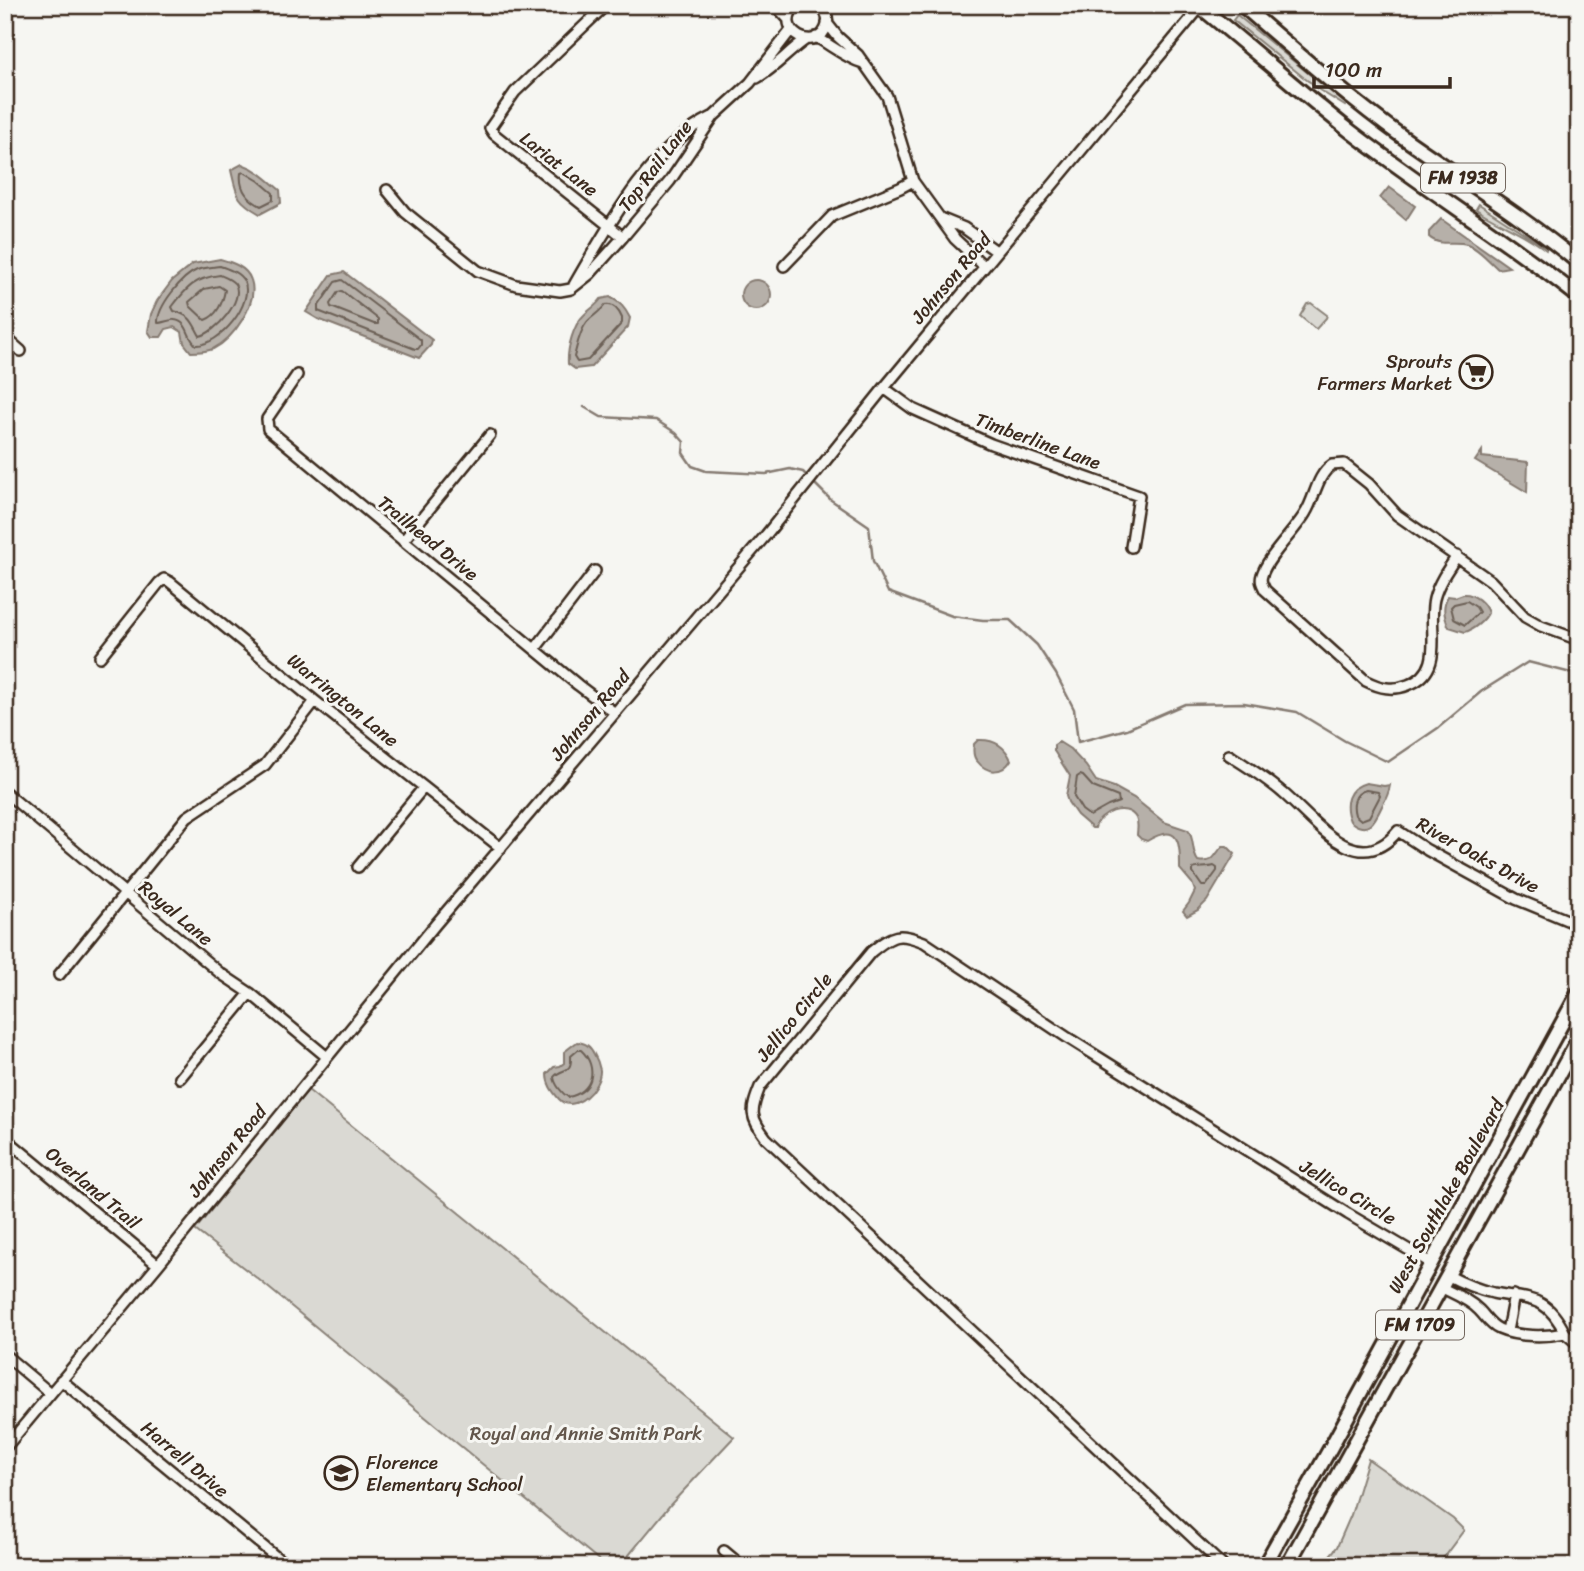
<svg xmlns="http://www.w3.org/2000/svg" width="1584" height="1571" font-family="Sriracha,sans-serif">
<rect width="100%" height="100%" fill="#f6f6f2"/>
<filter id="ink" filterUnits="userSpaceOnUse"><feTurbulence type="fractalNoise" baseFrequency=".0143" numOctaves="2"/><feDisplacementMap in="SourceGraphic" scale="14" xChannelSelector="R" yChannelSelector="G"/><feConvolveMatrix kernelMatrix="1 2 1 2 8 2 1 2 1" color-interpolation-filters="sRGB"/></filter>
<g filter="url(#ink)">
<path fill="#dad9d3" stroke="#8a8278" stroke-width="2" d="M 1237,15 L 1346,104 L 1345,106 L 1316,88 L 1312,84 L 1312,83 L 1308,81 L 1233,20 Z
M 1479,204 L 1547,248 L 1546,250 C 1526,233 1498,224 1476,209 Z
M 1311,303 L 1327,315 L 1326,318 L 1316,329 L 1314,328 L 1300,316 L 1307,304 Z
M 308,1090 L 734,1437 L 671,1504 L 620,1566 L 606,1566 L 258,1279 L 195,1230 Z
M 1368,1459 L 1453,1519 L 1464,1530 L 1437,1566 L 1321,1566 L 1337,1547 L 1351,1515 Z"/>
<path fill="#b6b0a9" stroke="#857a71" stroke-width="2" d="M 242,164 C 257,169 268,180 280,190 L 281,203 L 260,214 C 236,200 237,196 231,170 Z
M 1389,187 L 1415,206 L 1406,220 L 1380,198 Z
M 1441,219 L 1509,267 L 1498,269 C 1489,261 1478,248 1467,244 C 1453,240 1440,247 1429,237 L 1429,232 Z
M 220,259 C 231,262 247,267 251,280 C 259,303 233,339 213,349 C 205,352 199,352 191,352 L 184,343 L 182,332 L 174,327 L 166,329 L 161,337 L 152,337 L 148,331 L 151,314 L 157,301 L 172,281 L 193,264 Z
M 344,272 L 432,340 L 431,345 L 419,358 L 318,319 L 306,312 L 331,275 Z
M741 295a15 15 0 1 1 30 0a15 15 0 1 1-30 0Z
M 610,297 C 620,302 625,308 630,318 L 628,327 L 591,367 L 575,369 L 568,364 C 567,349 573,325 584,315 C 590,309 596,306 601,299 Z
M 1482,451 L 1482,457 L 1528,462 L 1527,492 L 1475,461 Z
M 1463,594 C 1474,593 1485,603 1488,613 C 1485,620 1473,630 1465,632 L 1449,627 C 1444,617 1442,606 1448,596 L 1455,597 Z
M 978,740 C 994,739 1005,746 1011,760 C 1003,774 987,774 977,761 C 973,757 973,750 974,744 Z
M 1059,742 L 1070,749 L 1086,766 L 1096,781 L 1114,787 L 1134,798 L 1164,822 L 1188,830 C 1195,839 1191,852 1198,861 C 1215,864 1214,854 1223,846 L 1227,846 L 1235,854 L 1207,901 L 1198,910 L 1187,916 L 1183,911 L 1189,903 L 1195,891 L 1192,883 L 1180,869 C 1180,844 1180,821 1147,841 L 1141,839 L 1137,835 C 1137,830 1139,824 1136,818 C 1126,801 1098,814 1095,828 L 1092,828 L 1077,815 L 1068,802 L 1066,796 L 1070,776 L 1054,751 L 1054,745 Z
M 1366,783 L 1384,786 L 1390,785 C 1389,793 1386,799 1382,806 C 1375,821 1368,836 1350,821 C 1343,804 1347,788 1366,783 Z
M 577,1042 C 586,1043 590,1046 594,1054 C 597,1059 599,1065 600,1070 C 601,1088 574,1115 559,1099 C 552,1091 547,1084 547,1074 L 554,1067 L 560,1066 L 564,1063 L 564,1052 Z"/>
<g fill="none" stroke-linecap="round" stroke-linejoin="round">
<path stroke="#6c6056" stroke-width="2" d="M 244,172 L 259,181 L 273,193 L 273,200 L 261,206 C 247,199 239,189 241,173 Z
M 220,266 C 228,269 239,272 244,281 C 255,303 219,346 196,345 C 187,338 189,322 175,320 C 170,319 163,323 158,323 C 157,307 182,276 197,270 C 204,267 213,267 220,266 Z
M 220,275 C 225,277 231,279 235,284 C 245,300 215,333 200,336 C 192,322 192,316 174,311 L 172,307 C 187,287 195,278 220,275 Z
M 342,280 L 421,340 L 421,345 L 418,349 L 415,349 L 318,311 L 318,307 L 335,282 Z
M 219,286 L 225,290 C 223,302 217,316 205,320 L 190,306 L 189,302 L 204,289 Z
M 342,291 L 378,319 L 378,324 L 374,324 L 331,307 L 330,304 L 338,292 Z
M 605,305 C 614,303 619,311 622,318 L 622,323 L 588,360 L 577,362 L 574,357 C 577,346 579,332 587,322 C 592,316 600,312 605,305 Z
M 1467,601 L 1476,607 L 1479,612 L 1465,625 L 1454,619 L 1451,607 L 1454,604 Z
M 1080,775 L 1083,776 L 1093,787 L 1118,797 L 1119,802 L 1108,806 L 1090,816 L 1082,810 L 1074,797 L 1077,777 Z
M 1366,790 L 1378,792 L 1380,796 L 1369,817 L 1361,820 L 1355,815 C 1352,804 1354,793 1366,790 Z
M 1214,866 L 1217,868 L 1217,871 L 1206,886 L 1202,886 L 1193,873 L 1193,869 C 1196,867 1208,868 1214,866 Z
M 578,1050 L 581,1050 C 599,1067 593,1093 568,1097 C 562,1093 555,1085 554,1077 C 562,1067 572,1075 571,1056 Z"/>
<path stroke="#857a71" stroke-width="2.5" d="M 584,407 L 601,417 L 656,420 L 676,433 L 684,442 L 683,453 L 692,466 L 706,471 L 766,474 L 790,469 L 803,472 L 831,500 L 869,526 L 873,561 L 888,592 L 952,616 L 983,620 L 1010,620 L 1037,645 L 1056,674 L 1074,709 L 1078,742 L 1127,729 L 1185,704 L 1244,703 L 1297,712 L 1345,741 L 1388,762 L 1438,728 L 1482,691 L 1528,662 L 1579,675"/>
<defs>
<path id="minor" d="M 606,5 L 515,92 L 490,128 L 494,134 L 623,237
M 775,5 L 789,20
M 796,5 C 771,32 819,55 827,25 C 829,17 826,11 820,5
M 827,23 L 838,37 L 858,55 L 887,96 L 913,181 L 955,239 L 984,266
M 816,37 C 832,46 846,58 863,63
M 757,78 C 775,68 788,52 805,40
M 387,190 L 405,212 L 478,271 L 516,285 L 560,291 L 571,289
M 942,219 L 964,228 L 996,251
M 784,266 L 832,216 L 900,188 L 913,181
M 574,285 C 607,228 651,146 712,117
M 571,289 L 590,274 L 623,237 L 670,181 L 714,116 L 750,83 L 791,30
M 5,337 L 21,351
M 297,375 L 267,419 L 268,429 L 578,685 L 615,713
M 884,388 L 913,409 L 991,444 L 1139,496 L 1131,547
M 403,541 L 490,435
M 1457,556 C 1448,569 1438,583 1434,599 C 1427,628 1447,671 1408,685 C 1393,691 1380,688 1366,681 L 1265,590 C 1262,584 1260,581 1262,575 C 1267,557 1296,530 1306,512 C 1315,497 1317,475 1332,465 L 1344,464 L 1369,484 L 1397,515 L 1491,581 L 1525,617 L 1541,626 L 1579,640
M 535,649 L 595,571
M 100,657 L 159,583 L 164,579 L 170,582 L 315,701 L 501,848
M 1229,755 C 1248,767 1266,778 1283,793 C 1315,820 1357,881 1398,831 L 1427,850 L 1516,899 L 1579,925
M 5,792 L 220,973 L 250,993 L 327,1057
M 358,867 L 424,787
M 59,975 L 187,817 L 265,765 L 315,701
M 180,1078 L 250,993
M 5,1138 L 158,1265
M 1440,1287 C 1454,1294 1468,1299 1479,1310 C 1486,1317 1490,1325 1499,1329 C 1517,1337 1546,1337 1565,1333 C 1546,1295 1531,1300 1493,1293 C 1476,1289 1462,1283 1447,1275
M 1507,1331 L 1514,1295
M 1565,1333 L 1579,1345
M 5,1355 L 50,1393
M 61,1380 L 287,1566
M 5,1448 L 158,1265 L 435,925 L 766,535 L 884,388 L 1202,5
M 724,1551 L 742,1566
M 1223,1566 L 766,1138 C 750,1117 750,1112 760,1087 L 871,952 C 893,934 898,932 924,942 L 1068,1038 L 1348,1214 L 1431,1263"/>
<path id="major" d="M 1198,5 C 1249,46 1298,90 1350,131 C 1425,189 1505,238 1579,297
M 1242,5 C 1295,51 1347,97 1404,138 C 1462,179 1524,217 1579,263
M 1264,1566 L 1331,1447 L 1579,992
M 1287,1566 L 1579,1038"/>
</defs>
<use href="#minor" stroke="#3b2a1e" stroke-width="14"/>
<use href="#major" stroke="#3b2a1e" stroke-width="18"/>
<use href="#minor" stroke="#f6f6f2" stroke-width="9"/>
<use href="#major" stroke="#f6f6f2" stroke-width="12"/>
</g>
</g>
<defs>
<symbol id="supermarket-ring" viewBox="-11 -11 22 22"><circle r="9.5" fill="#f6f6f2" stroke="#3b2a1e" stroke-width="1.5"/><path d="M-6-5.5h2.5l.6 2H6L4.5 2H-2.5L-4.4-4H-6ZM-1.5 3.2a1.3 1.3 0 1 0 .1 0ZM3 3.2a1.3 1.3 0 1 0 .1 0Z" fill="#3b2a1e"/></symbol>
<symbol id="school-ring" viewBox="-11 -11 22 22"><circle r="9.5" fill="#f6f6f2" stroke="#3b2a1e" stroke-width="1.5"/><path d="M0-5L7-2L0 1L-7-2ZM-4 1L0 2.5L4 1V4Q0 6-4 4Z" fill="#3b2a1e"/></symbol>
</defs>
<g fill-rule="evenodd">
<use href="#supermarket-ring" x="1457" y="353" width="38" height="38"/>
<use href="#school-ring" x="322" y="1454" width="38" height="38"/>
</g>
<g text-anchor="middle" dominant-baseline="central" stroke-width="6" stroke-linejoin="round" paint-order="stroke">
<g fill="#f6f6f2" stroke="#73675e" stroke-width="2">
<rect x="1421" y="163.5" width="84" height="29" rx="5"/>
<rect x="1376" y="1310.5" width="88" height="29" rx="5"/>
</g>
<g font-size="18" font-weight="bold" fill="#3b2a1e">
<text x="1463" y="178">FM 1938</text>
<text x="1420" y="1325">FM 1709</text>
</g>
<g font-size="19" fill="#3b2a1e" stroke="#f6f6f2">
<text transform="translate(559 164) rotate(38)">Lariat Lane</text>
<text transform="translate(655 166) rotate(-53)">Top Rail Lane</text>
<text transform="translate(951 278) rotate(-50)">Johnson Road</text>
<text transform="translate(1038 441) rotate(20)">Timberline Lane</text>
<text transform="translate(428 538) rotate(39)">Trailhead Drive</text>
<text transform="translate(343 700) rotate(39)">Warrington Lane</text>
<text transform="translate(590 715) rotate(-50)">Johnson Road</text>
<text transform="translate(1478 855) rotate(29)">River Oaks Drive</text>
<text transform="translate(176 913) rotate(40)">Royal Lane</text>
<text transform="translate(794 1017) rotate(-51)">Jellico Circle</text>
<text transform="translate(227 1151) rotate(-51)">Johnson Road</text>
<text transform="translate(93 1188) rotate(40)">Overland Trail</text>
<text transform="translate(1348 1192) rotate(31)">Jellico Circle</text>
<text transform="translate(1446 1196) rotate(-61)">West Southlake Boulevard</text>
<text transform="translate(185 1459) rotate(40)">Harrell Drive</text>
</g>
<g font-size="19" fill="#3b2a1e" stroke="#f6f6f2" text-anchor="end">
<text x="1452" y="361">Sprouts<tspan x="1452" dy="22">Farmers Market</tspan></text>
<text x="366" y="1462" text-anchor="start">Florence<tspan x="366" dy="22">Elementary School</tspan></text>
</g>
<g font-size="19" fill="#63564b" stroke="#f6f6f2">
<text x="586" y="1433">Royal and Annie Smith Park</text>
</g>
</g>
<rect width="1584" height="1571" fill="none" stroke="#f6f6f2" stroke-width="28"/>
<rect x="14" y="14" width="1556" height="1543" fill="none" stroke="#3b2a1e" stroke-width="2.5" filter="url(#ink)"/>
<path d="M1314 77v10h136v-10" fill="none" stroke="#3b2a1e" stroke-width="3.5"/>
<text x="1325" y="77" font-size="21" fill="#3b2a1e" stroke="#f6f6f2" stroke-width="5" paint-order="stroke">100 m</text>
</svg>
